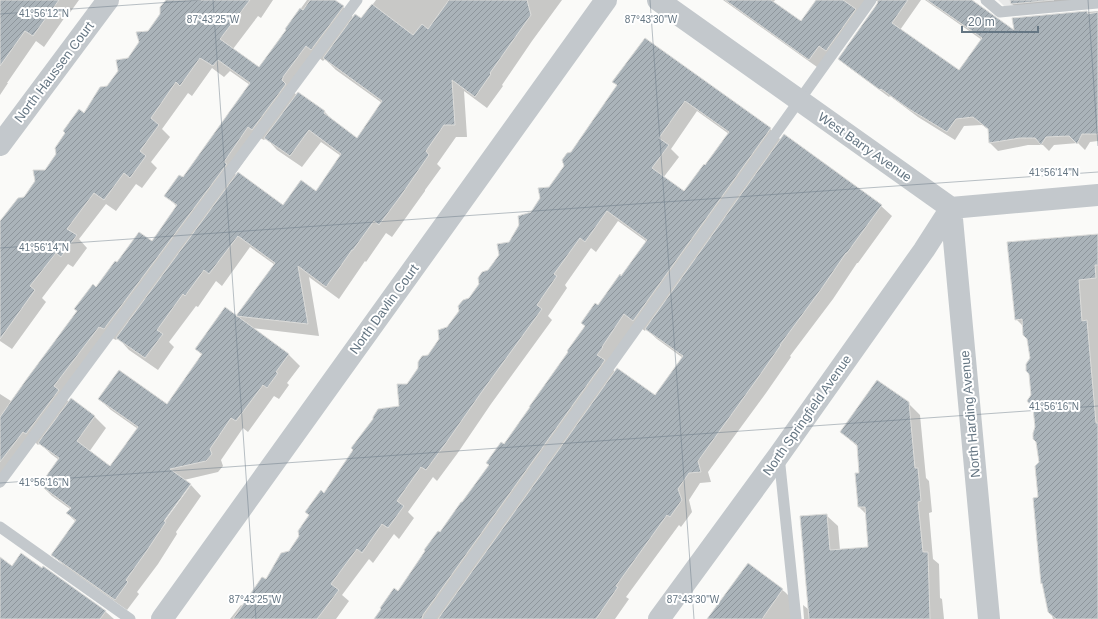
<svg xmlns="http://www.w3.org/2000/svg" width="1098" height="619" font-family="Helvetica,sans-serif">
<defs>
<pattern id="building-hatch" width="6" height="6" patternUnits="userSpaceOnUse"><rect width="6" height="6" fill="#aab3b9"/><path d="M-1 1l2-2M0 6l6-6M5 7l2-2" fill="none" stroke="#8e969c"/></pattern>
</defs>
<rect width="100%" height="100%" fill="#fafaf8"/>
<path fill="#e8e9e9" d="M 998,0 L 1086,0 L 1005,7 Z"/>
<path fill="#0003" fill-rule="evenodd" d="M 0,0 L 79,0 L 66,18 L 65,17 L 44,47 L 36,41 L 7,83 L 8,83 L 0,95 Z
M 168,0 L 273,0 L 261,18 L 258,16 L 233,49 L 259,68 L 287,30 L 286,29 L 307,0 L 333,0 L 343,7 L 354,18 L 361,20 L 376,0 L 562,0 L 532,41 L 502,85 L 503,86 L 487,108 L 464,91 L 467,137 L 456,137 L 437,164 L 441,168 L 425,190 L 425,191 L 392,237 L 386,233 L 366,262 L 365,261 L 339,299 L 309,277 L 319,336 L 251,328 L 289,355 L 300,366 L 287,383 L 289,385 L 279,399 L 274,396 L 248,432 L 243,428 L 221,460 L 223,466 L 218,472 L 184,480 L 161,524 L 162,525 L 191,485 L 201,496 L 176,532 L 177,534 L 158,564 L 137,592 L 139,594 L 127,610 L 64,566 L 53,555 L 76,522 L 67,513 L 70,509 L 52,496 L 41,485 L 59,460 L 51,454 L 40,443 L 38,445 L 35,442 L 0,488 L 0,394 L 11,401 L 78,312 L 117,263 L 152,243 L 177,207 L 166,195 L 183,179 L 250,85 L 230,71 L 224,77 L 212,68 L 192,96 L 188,93 L 162,129 L 170,137 L 151,162 L 157,168 L 142,188 L 136,184 L 116,211 L 106,204 L 79,239 L 87,248 L 73,267 L 68,264 L 42,298 L 46,302 L 12,349 L 0,341 L 0,223 L 25,198 L 45,171 L 85,114 L 108,86 L 161,14 ZM 318,57 L 323,61 L 325,59 L 336,70 L 382,103 L 357,139 L 337,125 L 325,112 L 298,93 L 297,95 L 293,92 ZM 260,138 L 264,140 L 266,138 L 277,150 L 302,167 L 321,142 L 341,156 L 316,192 L 283,207 L 235,174 ZM 250,247 L 275,265 L 238,316 L 241,319 L 196,349 L 202,355 L 167,406 L 99,399 L 111,410 L 138,429 L 110,467 L 89,452 L 106,428 L 94,416 L 69,402 L 65,398 L 110,337 L 116,340 L 118,338 L 129,350 L 158,370 L 174,347 L 169,342 L 196,306 L 198,307 L 216,281 L 222,286 Z
M 723,0 L 775,0 L 773,3 L 801,22 L 817,0 L 921,0 L 900,30 L 960,72 L 982,40 L 925,0 L 970,0 L 1015,32 L 1013,19 L 1098,11 L 1098,141 L 1090,142 L 1085,150 L 1078,143 L 1054,145 L 1049,151 L 1043,145 L 1028,145 L 998,151 L 990,143 L 989,130 L 982,125 L 964,126 L 955,140 L 918,117 L 890,96 L 889,97 L 847,66 L 839,59 L 878,5 L 879,1 L 876,1 L 873,4 L 817,67 Z
M 1011,0 L 1098,0 L 1020,11 L 1012,4 Z
M 645,39 L 770,129 L 781,140 L 881,206 L 892,216 L 858,263 L 857,263 L 833,299 L 790,356 L 791,357 L 766,393 L 708,472 L 711,482 L 700,483 L 689,500 L 692,512 L 681,527 L 679,525 L 626,597 L 629,599 L 615,619 L 375,619 L 398,592 L 504,446 L 570,352 L 598,306 L 622,277 L 647,242 L 618,221 L 596,252 L 591,248 L 565,285 L 567,288 L 548,316 L 552,320 L 491,404 L 457,454 L 437,481 L 433,477 L 408,512 L 414,518 L 399,539 L 394,534 L 373,563 L 369,559 L 342,595 L 349,601 L 336,619 L 230,619 L 241,605 L 243,606 L 266,581 L 289,552 L 300,537 L 324,494 L 400,407 L 407,385 L 565,166 L 571,153 L 618,86 ZM 697,111 L 729,134 L 684,193 L 663,178 L 679,157 L 671,149 ZM 636,324 L 645,331 L 646,329 L 657,339 L 683,358 L 655,396 L 615,372 L 609,365 Z
M 1098,235 L 1098,619 L 1053,619 L 1043,585 L 1042,583 L 1037,535 L 1039,498 L 1040,462 L 1032,395 L 1031,358 L 1028,339 L 1024,327 L 1016,319 Z
M 908,403 L 920,415 L 926,478 L 929,481 L 932,512 L 929,513 L 933,559 L 939,564 L 940,598 L 942,599 L 944,619 L 804,619 L 803,605 L 808,609 L 826,515 L 838,526 L 840,550 L 869,548 L 866,514 L 859,507 L 861,474 L 858,447 L 841,432 Z
M 0,558 L 13,567 L 42,569 L 43,567 L 106,612 L 114,619 L 0,619 Z
M 748,565 L 785,592 L 797,604 L 799,619 L 709,619 Z"/>
<path fill="url(#building-hatch)" stroke="#dcdcda" fill-rule="evenodd" d="M 0,0 L 59,0 L 33,36 L 25,31 L 0,66 Z
M 166,0 L 250,0 L 220,39 L 259,67 L 286,30 L 285,29 L 300,8 L 303,10 L 310,0 L 335,0 L 344,6 L 311,50 L 306,46 L 283,77 L 283,78 L 282,80 L 286,84 L 252,130 L 248,127 L 224,162 L 227,164 L 104,329 L 99,327 L 54,386 L 59,390 L 26,434 L 23,432 L 0,462 L 0,417 L 26,380 L 77,311 L 74,309 L 93,284 L 96,287 L 115,261 L 117,262 L 139,232 L 152,241 L 177,205 L 164,196 L 179,175 L 183,177 L 250,83 L 218,60 L 213,66 L 200,58 L 180,86 L 176,82 L 151,118 L 159,125 L 140,151 L 146,156 L 130,178 L 124,173 L 104,200 L 94,193 L 67,229 L 77,235 L 61,257 L 56,253 L 30,286 L 35,290 L 0,339 L 0,221 L 18,198 L 24,197 L 35,181 L 33,170 L 45,170 L 56,154 L 55,148 L 65,133 L 63,131 L 79,109 L 84,113 L 100,87 L 107,86 L 118,71 L 116,60 L 128,58 L 139,42 L 136,32 L 148,31 L 160,14 L 160,7 Z
M 449,0 L 527,0 L 531,15 L 490,73 L 491,74 L 475,97 L 452,80 L 455,125 L 444,125 L 426,151 L 429,155 L 400,197 L 379,225 L 374,221 L 353,250 L 352,250 L 326,287 L 298,266 L 308,324 L 236,316 L 275,263 L 238,236 L 209,274 L 204,270 L 185,296 L 183,294 L 157,330 L 163,334 L 145,358 L 116,338 L 238,172 L 283,205 L 301,180 L 316,191 L 341,154 L 309,130 L 290,156 L 264,138 L 298,92 L 325,111 L 324,113 L 357,138 L 382,101 L 323,58 L 355,14 L 361,18 L 372,4 L 413,35 L 422,24 L 428,29 Z
M 725,0 L 771,0 L 801,21 L 816,0 L 843,0 L 856,9 L 826,51 L 819,46 L 809,60 Z
M 878,0 L 908,0 L 892,23 L 959,70 L 982,38 L 927,0 L 972,0 L 1014,30 L 1012,18 L 1087,11 L 1088,14 L 1098,12 L 1098,134 L 1082,134 L 1077,144 L 1069,136 L 1046,137 L 1041,145 L 1035,138 L 1020,138 L 989,143 L 988,129 L 973,117 L 956,119 L 947,132 L 909,109 L 881,89 L 880,90 L 838,59 L 877,4 Z
M 1010,0 L 1054,0 L 1011,4 Z
M 645,38 L 771,128 L 633,321 L 624,314 L 602,347 L 603,347 L 597,355 L 605,360 L 423,615 L 422,619 L 374,619 L 381,609 L 380,608 L 394,588 L 398,591 L 425,551 L 424,550 L 438,531 L 440,532 L 461,502 L 462,502 L 489,465 L 486,463 L 501,442 L 504,444 L 530,407 L 529,407 L 568,352 L 567,351 L 585,326 L 581,323 L 595,303 L 598,305 L 620,274 L 621,276 L 647,240 L 607,211 L 585,242 L 580,238 L 554,274 L 557,276 L 537,305 L 542,309 L 481,393 L 446,443 L 426,470 L 421,467 L 397,501 L 404,506 L 388,528 L 382,524 L 362,553 L 357,549 L 331,584 L 339,590 L 317,619 L 233,619 L 262,577 L 266,579 L 281,553 L 289,551 L 299,536 L 298,531 L 309,515 L 305,512 L 321,490 L 324,493 L 353,450 L 351,448 L 373,419 L 373,417 L 378,409 L 399,406 L 397,384 L 407,384 L 418,368 L 418,362 L 422,356 L 428,355 L 439,339 L 438,330 L 447,327 L 459,311 L 458,306 L 463,300 L 469,298 L 479,284 L 478,278 L 482,272 L 488,270 L 499,255 L 497,244 L 509,242 L 519,225 L 518,216 L 531,212 L 540,198 L 538,188 L 549,187 L 564,166 L 562,160 L 567,153 L 571,152 L 617,85 L 612,82 ZM 685,101 L 729,132 L 705,165 L 704,164 L 684,191 L 652,168 L 669,145 L 659,138 Z
M 784,134 L 882,205 L 847,253 L 846,253 L 822,288 L 780,345 L 781,345 L 755,382 L 698,461 L 701,472 L 689,473 L 678,489 L 682,500 L 670,517 L 667,515 L 616,586 L 618,587 L 596,619 L 438,619 L 617,368 L 655,395 L 683,356 L 645,329 Z
M 1098,234 L 1098,265 L 1095,265 L 1096,278 L 1079,280 L 1082,321 L 1087,320 L 1096,423 L 1098,423 L 1098,619 L 1056,619 L 1048,612 L 1042,583 L 1041,584 L 1033,498 L 1038,497 L 1035,466 L 1039,462 L 1036,442 L 1033,439 L 1033,433 L 1035,427 L 1033,408 L 1027,401 L 1031,395 L 1029,374 L 1026,371 L 1026,364 L 1030,358 L 1027,339 L 1023,335 L 1022,319 L 1015,320 L 1007,242 Z
M 225,307 L 289,354 L 276,372 L 278,373 L 267,388 L 263,385 L 236,421 L 231,418 L 210,449 L 212,454 L 206,461 L 170,469 L 191,484 L 164,521 L 166,522 L 146,552 L 126,580 L 128,582 L 115,600 L 51,555 L 76,520 L 66,513 L 71,508 L 40,485 L 59,458 L 38,443 L 71,398 L 95,416 L 77,441 L 110,466 L 138,427 L 98,399 L 119,370 L 167,404 L 202,354 L 195,349 Z
M 877,380 L 909,402 L 915,468 L 918,468 L 921,501 L 918,502 L 923,552 L 928,552 L 930,619 L 809,619 L 800,516 L 827,514 L 830,550 L 868,547 L 865,507 L 858,507 L 855,473 L 859,473 L 857,445 L 840,432 Z
M 21,553 L 42,568 L 43,566 L 106,611 L 100,619 L 0,619 L 0,557 L 12,566 Z
M 748,563 L 783,589 L 762,619 L 707,619 Z"/>
<g fill="none" stroke-linecap="round" stroke-linejoin="round">
<path stroke="#c3c8cc" stroke-width="11" d="M 986,0 L 1000,12 L 1098,3
M 779,456 L 796,619
M 0,482 L 357,0
M 0,527 L 130,619
M 429,619 L 871,0"/>
<path stroke="#c3c8cc" stroke-width="22" d="M 658,0 L 951,208 L 1098,195
M 0,145 L 108,0
M 951,208 L 989,619
M 162,619 L 606,0
M 659,619 L 779,455 L 924,250 L 951,208"/>
</g>
<path fill="none" stroke="#657683" stroke-width="1" stroke-opacity="0.45" d="M 213,0 L 256,619M 650,0 L 694,619M 1088,0 L 1098,146M 0,14 L 201,0M 0,248 L 1098,172M 0,483 L 1098,406"/>
<g text-anchor="middle" dominant-baseline="central" stroke-width="4" stroke-linejoin="round" paint-order="stroke">
<g font-size="13" fill="#657683" stroke="#fff">
<text transform="translate(54 72) rotate(-53)">North Haussen Court</text>
<text transform="translate(865 147) rotate(35)">West Barry Avenue</text>
<text transform="translate(384 309) rotate(-54)">North Davlin Court</text>
<text transform="translate(970 414) rotate(-95)">North Harding Avenue</text>
<text transform="translate(807 415) rotate(-55)">North Springfield Avenue</text>
</g>
</g>
<g font-size="10" text-anchor="middle" fill="#657683" stroke="#fff" stroke-width="4" stroke-linejoin="round" paint-order="stroke">
<text x="44" y="17">41°56'12"N</text>
<text x="213" y="23">87°43'25"W</text>
<text x="651" y="23">87°43'30"W</text>
<text x="1054" y="176">41°56'14"N</text>
<text x="44" y="251">41°56'14"N</text>
<text x="1054" y="410">41°56'16"N</text>
<text x="44" y="486">41°56'16"N</text>
<text x="255" y="603">87°43'25"W</text>
<text x="693" y="603">87°43'30"W</text>
</g>
<path d="M962 26v6h76v-6" fill="none" stroke="#657683" stroke-width="2"/>
<text x="968" y="26" font-size="12" fill="#657683" stroke="#ffffff" stroke-width="3" paint-order="stroke">20 m</text>
</svg>
